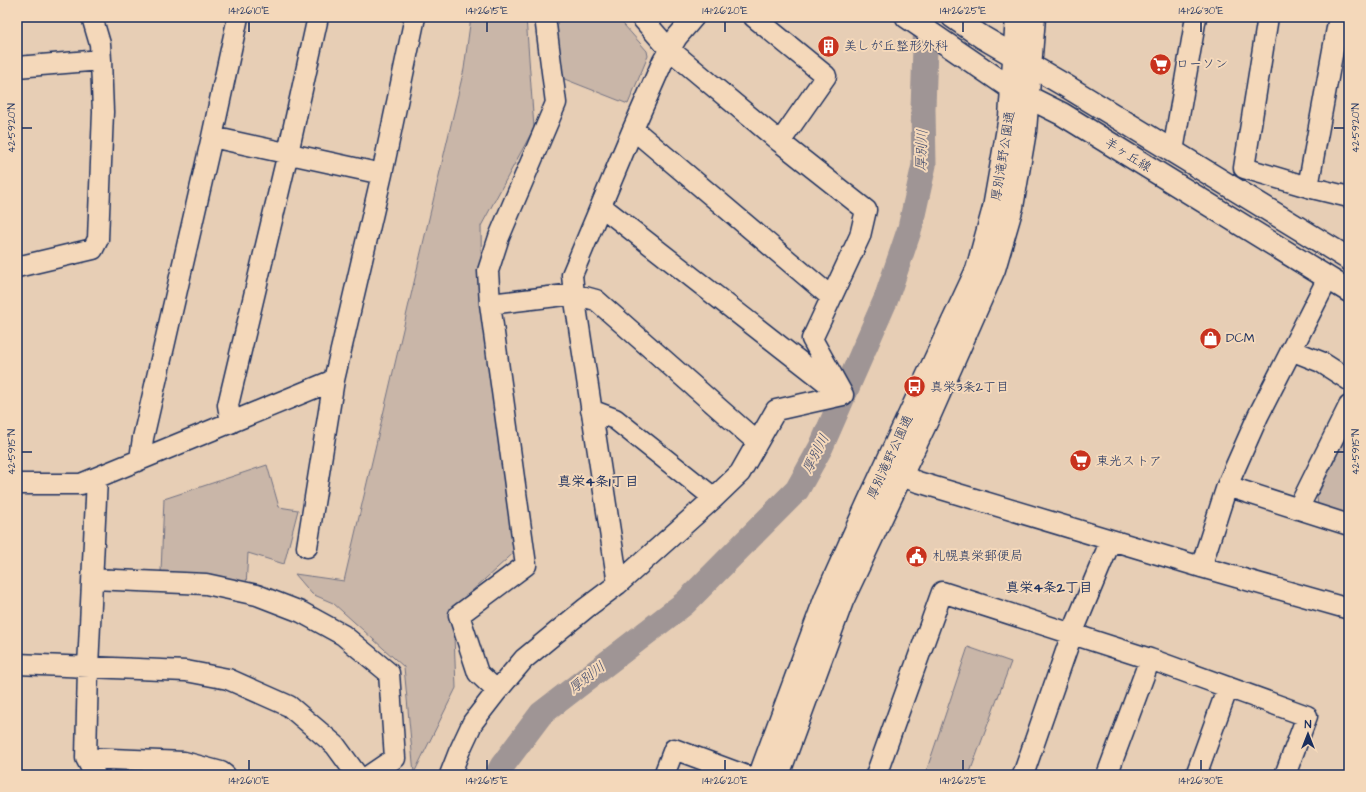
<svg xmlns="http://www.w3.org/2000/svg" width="1366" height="792" font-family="'Architects Daughter','Klee One',sans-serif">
<rect width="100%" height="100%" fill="#e7ceb5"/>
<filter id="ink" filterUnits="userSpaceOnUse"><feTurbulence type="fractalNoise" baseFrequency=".025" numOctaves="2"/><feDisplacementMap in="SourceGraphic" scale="8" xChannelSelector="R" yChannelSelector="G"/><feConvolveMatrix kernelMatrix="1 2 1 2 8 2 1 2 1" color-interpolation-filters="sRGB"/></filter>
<g filter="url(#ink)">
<path fill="#c9b6a8" stroke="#727283" d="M 471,17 L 526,17 L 534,128 L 481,226 L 482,311 L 518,549 L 453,608 L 456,688 L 414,773 L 404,667 L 333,603 L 312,594 L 295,574 L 344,581 L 464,69 Z
M 553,17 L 617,17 L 647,51 L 648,56 L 628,104 L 562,78 Z
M 1349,430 L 1349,515 L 1318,506 L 1317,497 Z
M 267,465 L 279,507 L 298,510 L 284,564 L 248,553 L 246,586 L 161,572 L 164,499 Z
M 968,647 L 1011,662 L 969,775 L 925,775 Z"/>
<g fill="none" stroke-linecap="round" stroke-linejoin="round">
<path stroke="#9f9595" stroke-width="25" d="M 497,775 L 502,766 L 541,714 L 685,603 L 797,490 L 821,447 L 886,299 L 910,228 L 924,165 L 923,109 L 926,17"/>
<defs>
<path id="minor" d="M 754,17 L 826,76 L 780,142
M 1268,17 L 1244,168 L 1308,187 L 1349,197
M 17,67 L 101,60
M 633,129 L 831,297
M 212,137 L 382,174
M 1173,151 L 1196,17
M 1308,187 L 1339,17
M 601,206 L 836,390
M 17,267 L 93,249 L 98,239 L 103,112 L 101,60 L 100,44 L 92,17
M 490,304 L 574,294 L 596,300 L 757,442
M 1291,350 L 1321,362 L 1349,380
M 591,410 L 615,419 L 714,498
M 231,423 L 228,405 L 288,153 L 318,17
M 140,459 L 143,438 L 212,137 L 238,17
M 885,470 L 918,482 L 1201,567 L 1349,609
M 17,484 L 81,484 L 334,380 L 382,174 L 415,17
M 1227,486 L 1349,525
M 1298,509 L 1349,406
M 307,547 L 334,380
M 1201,567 L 1227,486 L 1258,416 L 1328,278
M 93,579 L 206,584 L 257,595 L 301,612 L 343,635 L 389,673 L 395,758 L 370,775
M 618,584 L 574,294 L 572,275 L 633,129 L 663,61 L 677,37 L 694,17
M 17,664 L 186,671 L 228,679 L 289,706 L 335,745 L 357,775
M 497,691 L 478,673 L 459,615 L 526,565 L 490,304 L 488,271 L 499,237 L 556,103 L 545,17
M 86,758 L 184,762 L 221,772 L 225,775
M 95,775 L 86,758 L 88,667 L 97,478
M 450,775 L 459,752 L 473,722 L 497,691 L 524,659 L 586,608 L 618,584 L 714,498 L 740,473 L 776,410 L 843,395 L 812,339 L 860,236 L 866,210 L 780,142 L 669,49 L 641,17
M 664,775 L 674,749 L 744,775
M 876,775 L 942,592 L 1150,659 L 1307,716 L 1285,775
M 1023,775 L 1072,634 L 1111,540
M 1107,775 L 1150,659
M 1196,775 L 1228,687"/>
<path id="major" d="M 907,17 L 1012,89 L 1062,114 L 1349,291
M 953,17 L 982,37 L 1066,86 L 1349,259
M 760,775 L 826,597 L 870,499 L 977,270 L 994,208 L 1010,117 L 1017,17
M 778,775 L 842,601 L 930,414 L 994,269 L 1012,207 L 1025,131 L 1034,17"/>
</defs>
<use href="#minor" stroke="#1b2f5e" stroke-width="23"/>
<use href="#major" stroke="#1b2f5e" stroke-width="25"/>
<use href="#minor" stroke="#f4d8ba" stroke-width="20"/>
<use href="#major" stroke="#f4d8ba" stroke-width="22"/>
</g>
</g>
<path fill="none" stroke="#1b2f5e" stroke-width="1.5" d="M 249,22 L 249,32M 487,22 L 487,32M 725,22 L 725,32M 963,22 L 963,32M 1201,22 L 1201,32M 22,128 L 32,128M 1334,128 L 1344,128M 22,452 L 32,452M 1334,452 L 1344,452M 249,760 L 249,770M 487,760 L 487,770M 725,760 L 725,770M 963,760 L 963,770M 1201,760 L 1201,770"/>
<defs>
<symbol id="building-disc" viewBox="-11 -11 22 22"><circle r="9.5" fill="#c8321e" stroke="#f4d8ba"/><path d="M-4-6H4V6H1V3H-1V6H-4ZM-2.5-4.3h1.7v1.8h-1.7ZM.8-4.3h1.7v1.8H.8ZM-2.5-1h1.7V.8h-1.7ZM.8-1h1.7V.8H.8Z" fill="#fff"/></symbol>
<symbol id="supermarket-disc" viewBox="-11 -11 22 22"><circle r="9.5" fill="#c8321e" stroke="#f4d8ba"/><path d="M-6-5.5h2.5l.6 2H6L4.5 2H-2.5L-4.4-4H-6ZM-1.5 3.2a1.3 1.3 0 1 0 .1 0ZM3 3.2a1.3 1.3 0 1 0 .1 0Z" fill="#fff"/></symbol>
<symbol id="shop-disc" viewBox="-11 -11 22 22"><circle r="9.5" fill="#c8321e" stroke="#f4d8ba"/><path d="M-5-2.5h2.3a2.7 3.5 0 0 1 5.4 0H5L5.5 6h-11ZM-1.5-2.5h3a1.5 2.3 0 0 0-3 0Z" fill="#fff"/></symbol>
<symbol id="bus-disc" viewBox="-11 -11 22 22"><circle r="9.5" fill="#c8321e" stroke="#f4d8ba"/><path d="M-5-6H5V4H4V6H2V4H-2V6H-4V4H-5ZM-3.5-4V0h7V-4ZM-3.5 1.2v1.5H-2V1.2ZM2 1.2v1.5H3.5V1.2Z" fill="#fff"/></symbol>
<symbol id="civic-disc" viewBox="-11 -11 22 22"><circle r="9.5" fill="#c8321e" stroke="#f4d8ba"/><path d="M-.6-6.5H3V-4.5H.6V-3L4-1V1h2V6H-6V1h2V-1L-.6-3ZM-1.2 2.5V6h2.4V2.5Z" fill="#fff"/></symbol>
</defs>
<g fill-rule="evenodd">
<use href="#building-disc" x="816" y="34" width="25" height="25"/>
<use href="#supermarket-disc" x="1148" y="52" width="25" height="25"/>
<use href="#shop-disc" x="1198" y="326" width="25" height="25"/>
<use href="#bus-disc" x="902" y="374" width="25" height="25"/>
<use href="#supermarket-disc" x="1068" y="448" width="25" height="25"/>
<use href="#civic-disc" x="904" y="544" width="25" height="25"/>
</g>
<g text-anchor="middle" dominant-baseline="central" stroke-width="4" stroke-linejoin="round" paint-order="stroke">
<g font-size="13" fill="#1b2f5e" stroke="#f4d8ba" text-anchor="start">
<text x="844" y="46">美しが丘整形外科</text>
<text x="1176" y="64">ローソン</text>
<text x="1226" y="338">DCM</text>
<text x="930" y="387">真栄3条2丁目</text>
<text x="1096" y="461">東光ストア</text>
<text x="932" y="556">札幌真栄郵便局</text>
</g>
<g font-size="13" fill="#1b2f5e" stroke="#f4d8ba">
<text transform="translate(1128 155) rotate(32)">羊ヶ丘線</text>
<text transform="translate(1003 156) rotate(-81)">厚別滝野公園通</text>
<text transform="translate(890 457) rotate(-65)">厚別滝野公園通</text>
</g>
<g font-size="14" font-style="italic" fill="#3c486c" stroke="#f4d8ba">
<text transform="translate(922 150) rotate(-88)">厚別川</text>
<text transform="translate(816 454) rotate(-63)">厚別川</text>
<text transform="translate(587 678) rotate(-38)">厚別川</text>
</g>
<g font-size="14" font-weight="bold" fill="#1b2f5e" stroke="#f4d8ba">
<text x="598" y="482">真栄4条1丁目</text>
<text x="1049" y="588">真栄4条2丁目</text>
</g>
</g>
<rect width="1366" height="792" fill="none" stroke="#f4d8ba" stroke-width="44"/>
<g transform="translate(1308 734)" stroke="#f4d8ba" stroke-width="3" paint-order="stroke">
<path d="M0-3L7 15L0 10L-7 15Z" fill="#1b2f5e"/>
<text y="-6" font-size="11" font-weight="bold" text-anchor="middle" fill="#1b2f5e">N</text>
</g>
<rect x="22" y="22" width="1322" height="748" fill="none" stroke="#1b2f5e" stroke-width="1.5"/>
<g font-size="10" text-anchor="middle" fill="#1b2f5e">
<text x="249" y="14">141°26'10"E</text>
<text x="487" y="14">141°26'15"E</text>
<text x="725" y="14">141°26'20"E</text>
<text x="963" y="14">141°26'25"E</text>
<text x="1201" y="14">141°26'30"E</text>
<text transform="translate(11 128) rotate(-90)" y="4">42°59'20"N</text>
<text transform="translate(1355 128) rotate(-90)" y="4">42°59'20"N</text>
<text transform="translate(11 452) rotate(-90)" y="4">42°59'15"N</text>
<text transform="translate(1355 452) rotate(-90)" y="4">42°59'15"N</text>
<text x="249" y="784">141°26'10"E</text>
<text x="487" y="784">141°26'15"E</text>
<text x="725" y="784">141°26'20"E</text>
<text x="963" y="784">141°26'25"E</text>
<text x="1201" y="784">141°26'30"E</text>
</g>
</svg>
